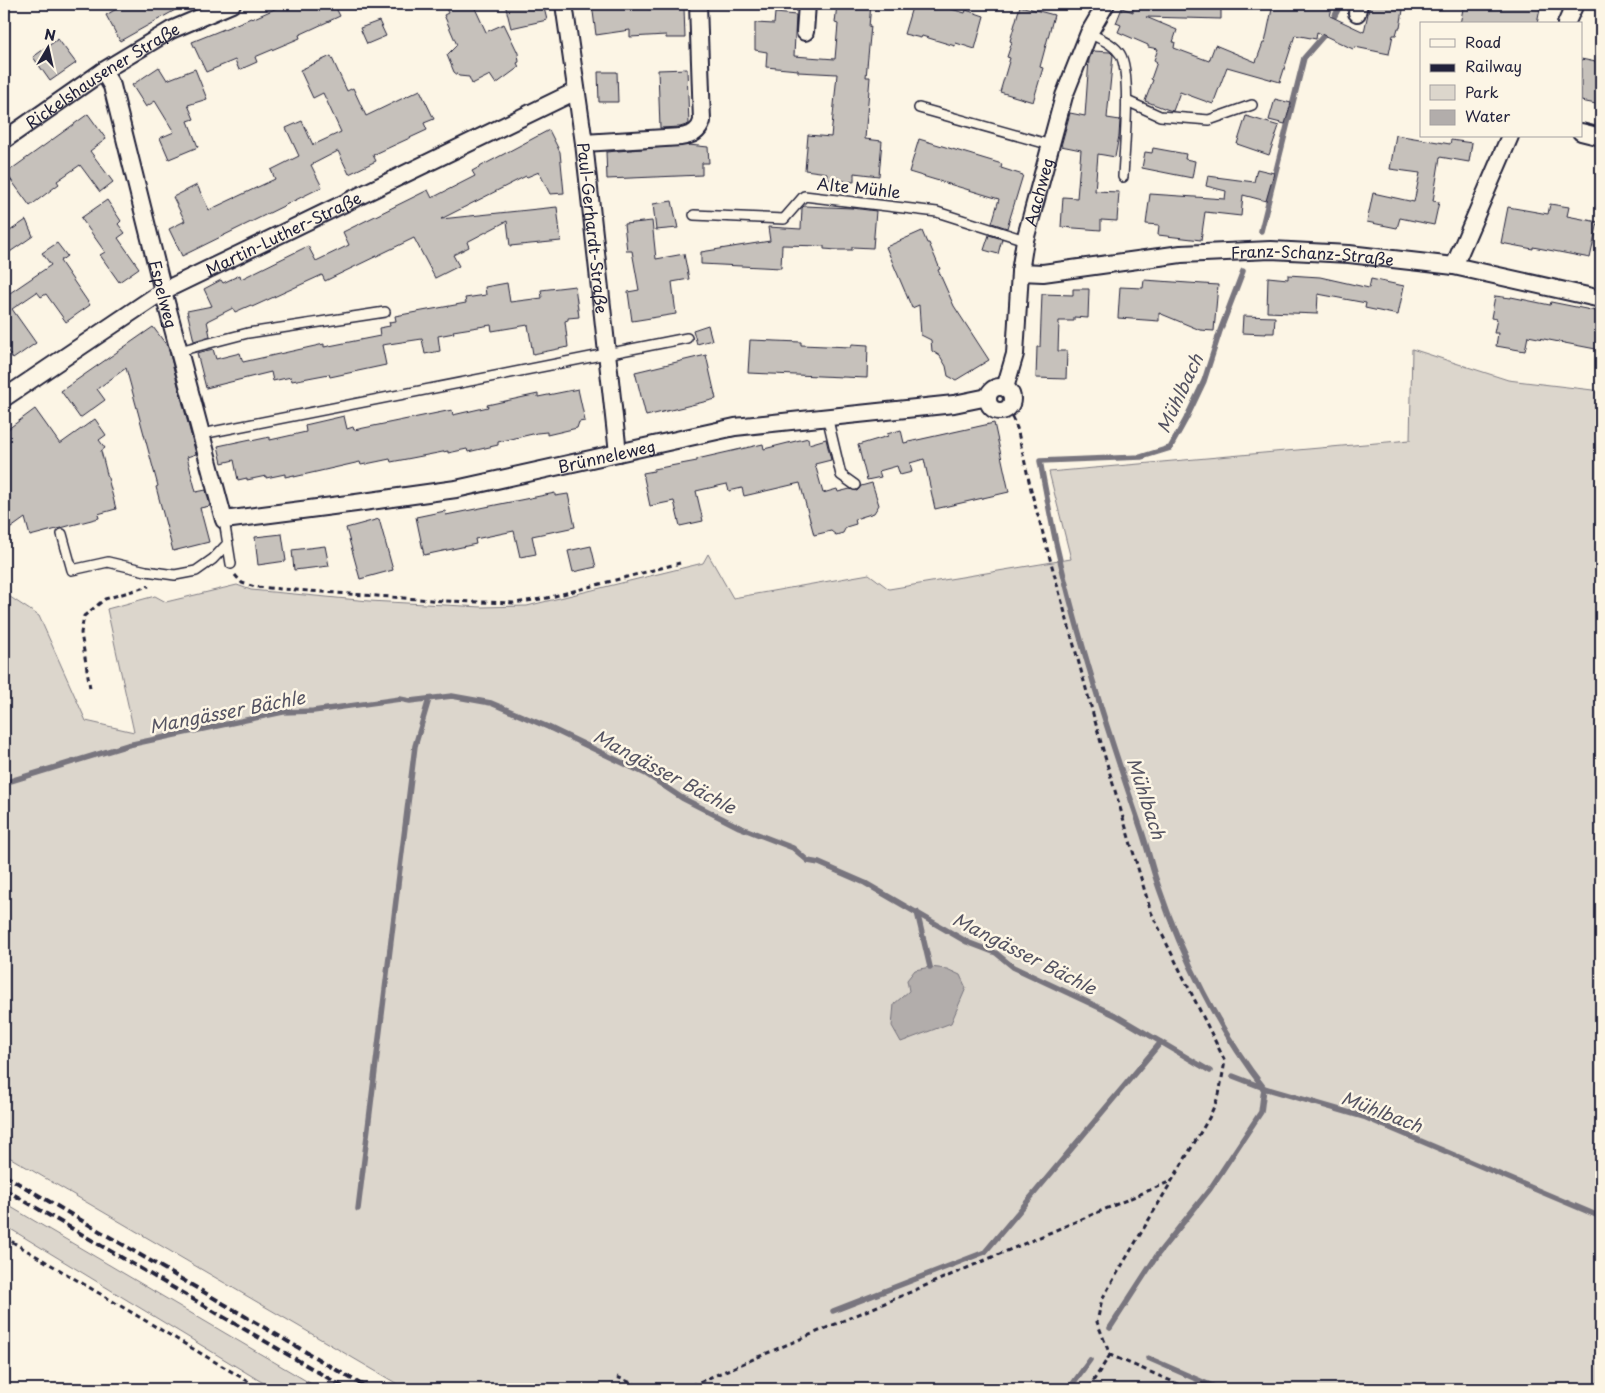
<svg xmlns="http://www.w3.org/2000/svg" width="1605" height="1393" font-family="'Playpen Sans',sans-serif">
<rect width="100%" height="100%" fill="#fcf5e5"/>
<filter id="ink" filterUnits="userSpaceOnUse"><feTurbulence type="fractalNoise" baseFrequency=".02" numOctaves="2"/><feDisplacementMap in="SourceGraphic" scale="10" xChannelSelector="R" yChannelSelector="G"/><feConvolveMatrix kernelMatrix="1 2 1 2 8 2 1 2 1" color-interpolation-filters="sRGB"/></filter>
<g filter="url(#ink)">
<path fill="#dcd6cc" stroke="#7f7c84" d="M 1412,349 L 1508,380 L 1601,391 L 1601,1389 L 406,1389 L 4,1154 L 4,593 L 39,616 L 86,721 L 134,732 L 107,609 L 155,596 L 166,602 L 237,585 L 251,590 L 369,601 L 482,607 L 527,606 L 703,563 L 708,554 L 733,598 L 869,574 L 889,589 L 1071,559 L 1049,472 L 1410,440 Z
M 4,1203 L 320,1389 L 276,1389 L 260,1381 L 4,1225 Z"/>
<path fill="#b2adab" stroke="#78757e" d="M 930,967 L 947,969 L 960,975 L 966,988 L 951,1023 L 901,1042 L 892,1026 L 894,1004 L 909,991 L 907,980 L 915,970 Z"/>
<g fill="none" stroke-linecap="round" stroke-linejoin="round">
<path stroke="#78757e" stroke-width="5.5" d="M 1261,231 L 1304,58 L 1325,34 L 1341,4
M 1243,271 L 1220,331 L 1204,381 L 1186,419 L 1170,448 L 1141,457 L 1040,461 C 1045,488 1050,515 1056,543 C 1078,640 1109,735 1141,829 C 1148,849 1152,869 1159,888 C 1182,956 1219,1031 1264,1088
M 4,783 L 128,745 L 283,712 L 313,711 L 400,699 L 410,701 L 452,696 L 491,703 L 548,727 L 646,774 L 682,798 L 739,827 L 793,848 L 808,861 L 819,863 L 865,883 L 967,942 L 996,953 L 1013,967 L 1115,1015 L 1210,1071
M 917,912 L 930,967
M 1233,1076 L 1264,1088 L 1364,1117 L 1601,1217
M 358,1209 L 415,746 L 429,699
M 833,1311 L 985,1252 L 1161,1042
M 1110,1328 L 1158,1254 L 1210,1189 L 1261,1112 L 1264,1088
M 1148,1358 L 1219,1389
M 1069,1389 L 1090,1360"/>
</g>
<path fill="#c6c1bb" stroke="#22223b" d="M 125,4 L 186,4 L 120,41 L 106,15 Z
M 286,4 L 334,4 L 340,16 L 299,35 L 300,38 L 255,57 L 257,62 L 239,70 L 235,60 L 206,72 L 192,42 L 251,18 L 252,19 Z
M 444,4 L 473,4 L 486,32 L 504,24 L 518,53 L 519,62 L 517,63 L 519,67 L 496,84 L 490,75 L 472,84 L 469,77 L 459,76 L 454,72 L 447,55 L 457,45 L 444,15 L 448,13 Z
M 505,4 L 543,4 L 547,20 L 511,28 Z
M 592,4 L 617,4 L 617,7 L 648,7 L 648,9 L 684,8 L 685,38 L 666,38 L 666,35 L 630,37 L 630,30 L 596,35 Z
M 837,4 L 871,4 L 869,27 L 871,26 L 866,77 L 870,77 L 865,139 L 882,141 L 879,176 L 854,173 L 854,182 L 826,179 L 827,173 L 805,170 L 808,135 L 831,137 L 837,74 L 798,72 L 798,70 L 766,67 L 767,52 L 755,50 L 755,23 L 774,24 L 775,13 L 796,15 L 794,56 L 835,59 L 838,24 L 835,23 Z
M 913,4 L 934,4 L 965,13 L 966,10 L 984,16 L 975,49 L 956,43 L 955,46 L 922,36 L 921,38 L 904,34 Z
M 1133,4 L 1221,4 L 1221,19 L 1146,17 L 1177,30 L 1173,42 L 1175,42 L 1174,48 L 1209,61 L 1215,45 L 1256,62 L 1263,43 L 1265,43 L 1273,4 L 1333,4 L 1330,16 L 1364,32 L 1370,4 L 1404,4 L 1400,28 L 1398,28 L 1396,35 L 1393,35 L 1389,54 L 1355,47 L 1353,49 L 1317,32 L 1316,39 L 1295,35 L 1280,82 L 1227,67 L 1213,104 L 1180,92 L 1173,111 L 1169,110 L 1145,101 L 1153,80 L 1151,79 L 1157,62 L 1154,60 L 1158,49 L 1148,47 L 1148,45 L 1118,32 L 1121,25 L 1116,23 L 1122,8 L 1133,12 Z
M 1464,4 L 1541,4 L 1537,24 L 1460,24 Z
M 1020,6 L 1054,15 L 1040,67 L 1043,68 L 1033,102 L 1000,92 L 1010,58 L 1007,57 L 1012,42 L 1010,41 Z
M 379,21 L 386,36 L 367,44 L 360,28 Z
M 58,39 L 76,63 L 50,81 L 33,57 Z
M 1093,51 L 1110,52 L 1113,55 L 1107,118 L 1120,120 L 1119,136 L 1115,157 L 1098,154 L 1095,191 L 1119,192 L 1117,221 L 1101,220 L 1101,230 L 1061,227 L 1063,197 L 1077,198 L 1081,150 L 1061,146 L 1070,113 L 1085,116 L 1089,59 Z
M 331,56 L 347,91 L 353,88 L 366,116 L 420,90 L 434,119 L 424,123 L 427,130 L 373,155 L 376,161 L 349,174 L 338,151 L 311,165 L 322,187 L 182,256 L 169,229 L 185,221 L 173,197 L 197,185 L 209,210 L 275,179 L 271,170 L 299,156 L 286,128 L 302,121 L 313,145 L 341,132 L 323,93 L 313,98 L 300,70 Z
M 1581,59 L 1601,63 L 1601,105 L 1581,101 Z
M 159,67 L 167,80 L 195,69 L 207,99 L 188,105 L 194,119 L 188,121 L 198,147 L 169,159 L 160,138 L 174,132 L 155,101 L 146,107 L 132,85 Z
M 687,69 L 689,124 L 680,127 L 660,128 L 658,70 Z
M 598,72 L 617,72 L 618,102 L 599,102 Z
M 1275,99 L 1291,103 L 1285,124 L 1269,120 Z
M 88,114 L 106,139 L 90,151 L 113,182 L 100,192 L 80,165 L 57,181 L 59,184 L 30,206 L 6,173 Z
M 1246,116 L 1279,126 L 1269,155 L 1237,144 Z
M 549,130 L 560,152 L 564,193 L 550,194 L 539,172 L 527,177 L 526,176 L 441,219 L 557,207 L 561,241 L 510,246 L 507,221 L 467,242 L 469,247 L 453,255 L 459,266 L 435,278 L 414,238 L 325,281 L 322,275 L 252,307 L 251,305 L 235,312 L 233,308 L 207,321 L 210,336 L 194,341 L 187,311 L 212,306 L 204,289 L 221,280 L 223,283 L 240,275 L 241,279 L 308,246 L 316,261 L 349,245 L 343,232 L 428,190 L 432,198 L 475,176 L 472,171 Z
M 1396,135 L 1450,144 L 1451,140 L 1472,143 L 1469,162 L 1440,157 L 1433,201 L 1439,202 L 1434,225 L 1400,218 L 1397,228 L 1367,222 L 1373,193 L 1414,202 L 1420,173 L 1390,169 Z
M 919,139 L 1002,164 L 1001,168 L 1023,175 L 1007,228 L 992,223 L 999,199 L 909,172 Z
M 689,145 L 708,147 L 709,163 L 702,163 L 702,175 L 607,179 L 606,152 Z
M 1153,148 L 1186,154 L 1185,159 L 1195,161 L 1192,178 L 1142,168 L 1145,152 L 1152,153 Z
M 1257,169 L 1274,173 L 1266,201 L 1243,195 L 1241,216 L 1205,212 L 1201,240 L 1158,235 L 1159,225 L 1146,224 L 1150,194 L 1225,199 L 1226,191 L 1206,186 L 1208,176 L 1254,182 Z
M 107,200 L 121,221 L 118,224 L 125,233 L 118,238 L 139,268 L 119,282 L 100,255 L 105,252 L 81,218 Z
M 672,201 L 678,228 L 656,230 L 653,204 Z
M 1550,204 L 1569,207 L 1567,216 L 1598,222 L 1590,258 L 1533,247 L 1533,249 L 1501,243 L 1508,207 L 1548,214 Z
M 804,206 L 852,208 L 876,211 L 873,248 L 852,247 L 852,250 L 837,250 L 824,249 L 824,246 L 782,245 L 781,268 L 701,264 L 701,252 L 770,241 L 768,227 L 801,229 L 802,208 Z
M 26,220 L 33,236 L 4,256 L 4,235 Z
M 652,221 L 656,259 L 684,254 L 689,279 L 672,282 L 676,314 L 632,321 L 628,292 L 639,290 L 632,251 L 627,251 L 624,224 Z
M 922,231 L 927,243 L 929,243 L 940,269 L 938,270 L 954,306 L 989,360 L 956,380 L 948,376 L 946,366 L 940,356 L 932,351 L 931,340 L 921,335 L 919,305 L 912,308 L 886,247 Z
M 989,235 L 1002,239 L 998,254 L 984,250 Z
M 57,243 L 67,256 L 60,261 L 90,305 L 66,322 L 46,294 L 41,297 L 37,292 L 12,309 L 36,343 L 13,359 L 4,345 L 4,297 L 51,265 L 42,253 Z
M 1288,275 L 1320,277 L 1369,288 L 1371,279 L 1404,286 L 1398,315 L 1365,308 L 1366,303 L 1318,294 L 1317,314 L 1267,312 L 1268,277 L 1288,279 Z
M 1144,280 L 1218,285 L 1214,331 L 1200,330 L 1159,313 L 1159,321 L 1118,318 L 1120,287 L 1143,288 Z
M 507,283 L 510,302 L 542,298 L 541,290 L 575,286 L 579,317 L 568,318 L 568,320 L 565,321 L 568,347 L 533,354 L 528,325 L 492,331 L 491,325 L 453,331 L 454,333 L 438,336 L 440,351 L 425,354 L 422,339 L 382,345 L 386,365 L 330,377 L 329,374 L 292,381 L 291,377 L 273,381 L 271,372 L 206,388 L 197,353 L 213,349 L 216,359 L 240,353 L 243,362 L 324,344 L 324,347 L 380,336 L 379,328 L 390,326 L 389,322 L 396,321 L 395,316 L 466,303 L 465,298 L 486,295 L 485,287 Z
M 1073,289 L 1089,289 L 1088,318 L 1074,317 L 1074,321 L 1059,321 L 1058,351 L 1067,351 L 1066,379 L 1036,378 L 1037,347 L 1040,347 L 1042,294 L 1073,295 Z
M 1495,296 L 1511,298 L 1511,297 L 1550,305 L 1551,302 L 1601,312 L 1601,350 L 1528,336 L 1525,351 L 1496,346 L 1498,333 L 1494,333 L 1497,319 L 1491,318 Z
M 1243,316 L 1275,317 L 1274,333 L 1266,333 L 1266,334 L 1242,333 Z
M 708,325 L 712,340 L 697,344 L 693,330 Z
M 153,327 L 168,347 L 196,454 L 187,457 L 196,492 L 206,490 L 210,506 L 200,508 L 209,542 L 173,551 L 156,487 L 158,486 L 126,368 L 97,389 L 105,400 L 80,418 L 61,391 Z
M 750,340 L 801,342 L 801,345 L 851,347 L 852,344 L 868,345 L 867,378 L 748,373 Z
M 706,355 L 716,399 L 646,416 L 635,372 Z
M 578,389 L 585,421 L 579,422 L 577,428 L 547,435 L 547,432 L 537,433 L 498,442 L 498,445 L 468,452 L 467,449 L 448,453 L 448,451 L 391,462 L 390,459 L 361,465 L 360,462 L 294,477 L 294,475 L 285,477 L 285,474 L 266,478 L 266,476 L 247,480 L 247,478 L 238,480 L 234,460 L 222,463 L 218,446 L 251,439 L 251,441 L 270,437 L 270,440 L 306,432 L 305,425 L 344,416 L 347,429 L 353,427 L 354,430 L 452,410 L 453,415 L 488,407 L 487,405 L 538,394 L 538,397 Z
M 35,409 L 60,444 L 95,419 L 106,435 L 99,440 L 105,448 L 101,451 L 116,509 L 98,514 L 99,518 L 30,536 L 25,518 L 4,533 L 4,432 Z
M 994,423 L 1009,492 L 935,509 L 924,459 L 910,463 L 912,472 L 900,475 L 897,466 L 879,471 L 881,477 L 867,480 L 858,445 L 888,436 L 887,434 L 901,430 L 904,443 Z
M 808,438 L 809,444 L 826,439 L 831,460 L 815,464 L 823,493 L 837,489 L 838,492 L 850,489 L 857,491 L 861,486 L 872,483 L 879,505 L 874,513 L 855,519 L 856,524 L 846,527 L 843,533 L 836,535 L 831,531 L 814,535 L 800,483 L 744,496 L 742,488 L 729,491 L 727,484 L 696,491 L 703,521 L 680,526 L 674,501 L 650,506 L 643,473 L 654,471 L 654,469 L 697,461 L 697,459 L 763,444 L 764,449 Z
M 555,493 L 555,496 L 568,494 L 575,527 L 532,536 L 536,554 L 520,557 L 514,531 L 475,539 L 476,544 L 424,555 L 416,517 L 445,511 L 446,515 Z
M 379,519 L 393,570 L 360,579 L 346,528 Z
M 282,534 L 286,561 L 258,565 L 255,537 Z
M 325,546 L 329,566 L 294,570 L 292,550 Z
M 591,546 L 596,567 L 573,572 L 568,551 Z"/>
<g fill="none" stroke-linecap="round" stroke-linejoin="round">
<defs>
<path id="service" d="M 1089,33 C 1100,39 1113,43 1120,54 C 1132,73 1124,152 1123,177
M 1127,101 L 1160,116 L 1209,120 L 1252,105
M 919,108 L 1051,145
M 694,215 L 784,219 L 804,196 L 937,212 L 1025,240
M 179,351 L 248,333 L 385,312
M 827,416 L 841,475 L 855,485
M 202,434 L 687,338
M 224,520 L 231,564
M 62,534 L 72,570 L 108,562 L 146,571 L 175,575 L 196,571 L 213,559 L 228,543"/>
<g id="minor">
<path id="s1" d="M 564,4 L 584,143 L 618,453"/>
<path d="M 1357,13 L 1359,4"/>
<path d="M 1566,24 L 1575,4"/>
<path d="M 805,32 L 807,4"/>
<path id="s2" d="M 103,71 L 112,86 L 163,291 L 224,520 L 356,503 L 456,489 L 735,427 L 954,404 L 988,397"/>
<path d="M 1581,132 L 1601,137"/>
<path id="s3" d="M 4,140 L 103,71 L 171,30 L 232,4"/>
<path d="M 584,143 L 681,137 C 692,135 699,132 702,121 L 698,4"/>
<path d="M 1454,266 L 1510,136"/>
<path id="s4" d="M 1020,272 L 1043,273 L 1181,254 L 1271,250 L 1349,254 L 1454,266 L 1601,299"/>
<circle cx="1000" cy="399" r="12"/>
<path id="s5" d="M 1005,388 L 1015,354 L 1020,272 L 1025,240 L 1064,96 L 1089,33 L 1106,4"/>
<path id="s6" d="M 4,398 L 163,291 L 576,91"/>
</g>
</defs>
<use href="#service" stroke="#22223b" stroke-width="12"/>
<use href="#minor" stroke="#22223b" stroke-width="20"/>
<path stroke="#22223b" stroke-width="3" stroke-dasharray="5 4" stroke-linecap="butt" d="M 1008,409 L 1017,428 L 1032,494 L 1105,757 L 1151,912 L 1225,1061 L 1219,1095 L 1209,1118 L 1102,1299 L 1097,1322 L 1110,1355 L 1190,1389
M 235,575 L 242,583 L 255,587 L 445,601 L 514,603 L 547,598 L 680,563
M 90,688 L 81,633 L 84,616 L 105,599 L 149,586
M 4,1237 L 261,1389
M 617,1377 L 646,1389
M 683,1389 L 1171,1181
M 1088,1389 L 1110,1355"/>
<use href="#service" stroke="#fcf5e5" stroke-width="9"/>
<use href="#minor" stroke="#fcf5e5" stroke-width="16"/>
<path stroke="#22223b" stroke-width="4" stroke-dasharray="8 4" stroke-linecap="butt" d="M 4,1175 L 369,1389
M 4,1189 L 347,1389"/>
</g>
</g>
<g text-anchor="middle" dominant-baseline="central" stroke-width="5" stroke-linejoin="round" paint-order="stroke">
<g font-size="16" fill="#22223b" stroke="#fcf5e5">
<text stroke="none"><textPath href="#s3" startOffset="118">Rickelshausener Straße</textPath></text>
<text transform="translate(859 187) rotate(6)">Alte Mühle</text>
<text stroke="none"><textPath href="#s5" startOffset="200">Aachweg</textPath></text>
<text stroke="none"><textPath href="#s1" startOffset="226">Paul-Gerhardt-Straße</textPath></text>
<text stroke="none"><textPath href="#s6" startOffset="325">Martin-Luther-Straße</textPath></text>
<text stroke="none"><textPath href="#s4" startOffset="294">Franz-Schanz-Straße</textPath></text>
<text stroke="none"><textPath href="#s2" startOffset="232">Espelweg</textPath></text>
<text stroke="none"><textPath href="#s2" startOffset="854">Brünneleweg</textPath></text>
</g>
<g font-size="18" font-style="italic" fill="#545362" stroke="#fcf5e5">
<text transform="translate(1179 393) rotate(-65)">Mühlbach</text>
<text transform="translate(227 711) rotate(-11)">Mangässer Bächle</text>
<text transform="translate(665 771) rotate(28)">Mangässer Bächle</text>
<text transform="translate(1147 798) rotate(72)">Mühlbach</text>
<text transform="translate(1025 953) rotate(27)">Mangässer Bächle</text>
<text transform="translate(1382 1111) rotate(21)">Mühlbach</text>
</g>
</g>
<rect width="1605" height="1393" fill="none" stroke="#fcf5e5" stroke-width="20"/>
<rect x="10" y="10" width="1585" height="1373" fill="none" stroke="#22223b" stroke-width="2" filter="url(#ink)"/>
<rect x="1420" y="22" width="162" height="115" fill="#fcf5e5" stroke="#a5a1a1"/>
<rect x="1430" y="39" width="25" height="8" fill="#fcf5e5" stroke="#a5a1a1"/>
<text x="1465" y="48" font-size="15" fill="#22223b">Road</text>
<rect x="1430" y="64" width="25" height="8" fill="#22223b" stroke="#a5a1a1"/>
<text x="1465" y="72" font-size="15" fill="#22223b">Railway</text>
<rect x="1430" y="85" width="25" height="15" fill="#dcd6cc" stroke="#a5a1a1"/>
<text x="1465" y="98" font-size="15" fill="#22223b">Park</text>
<rect x="1430" y="110" width="25" height="15" fill="#b2adab" stroke="#a5a1a1"/>
<text x="1465" y="122" font-size="15" fill="#22223b">Water</text>
<g transform="translate(48 48) rotate(9)" stroke="#fcf5e5" stroke-width="4" paint-order="stroke">
<path d="M0-4L9 19L0 12L-9 19Z" fill="#22223b"/>
<text y="-8" font-size="14" font-weight="bold" text-anchor="middle" fill="#22223b">N</text>
</g>
</svg>
